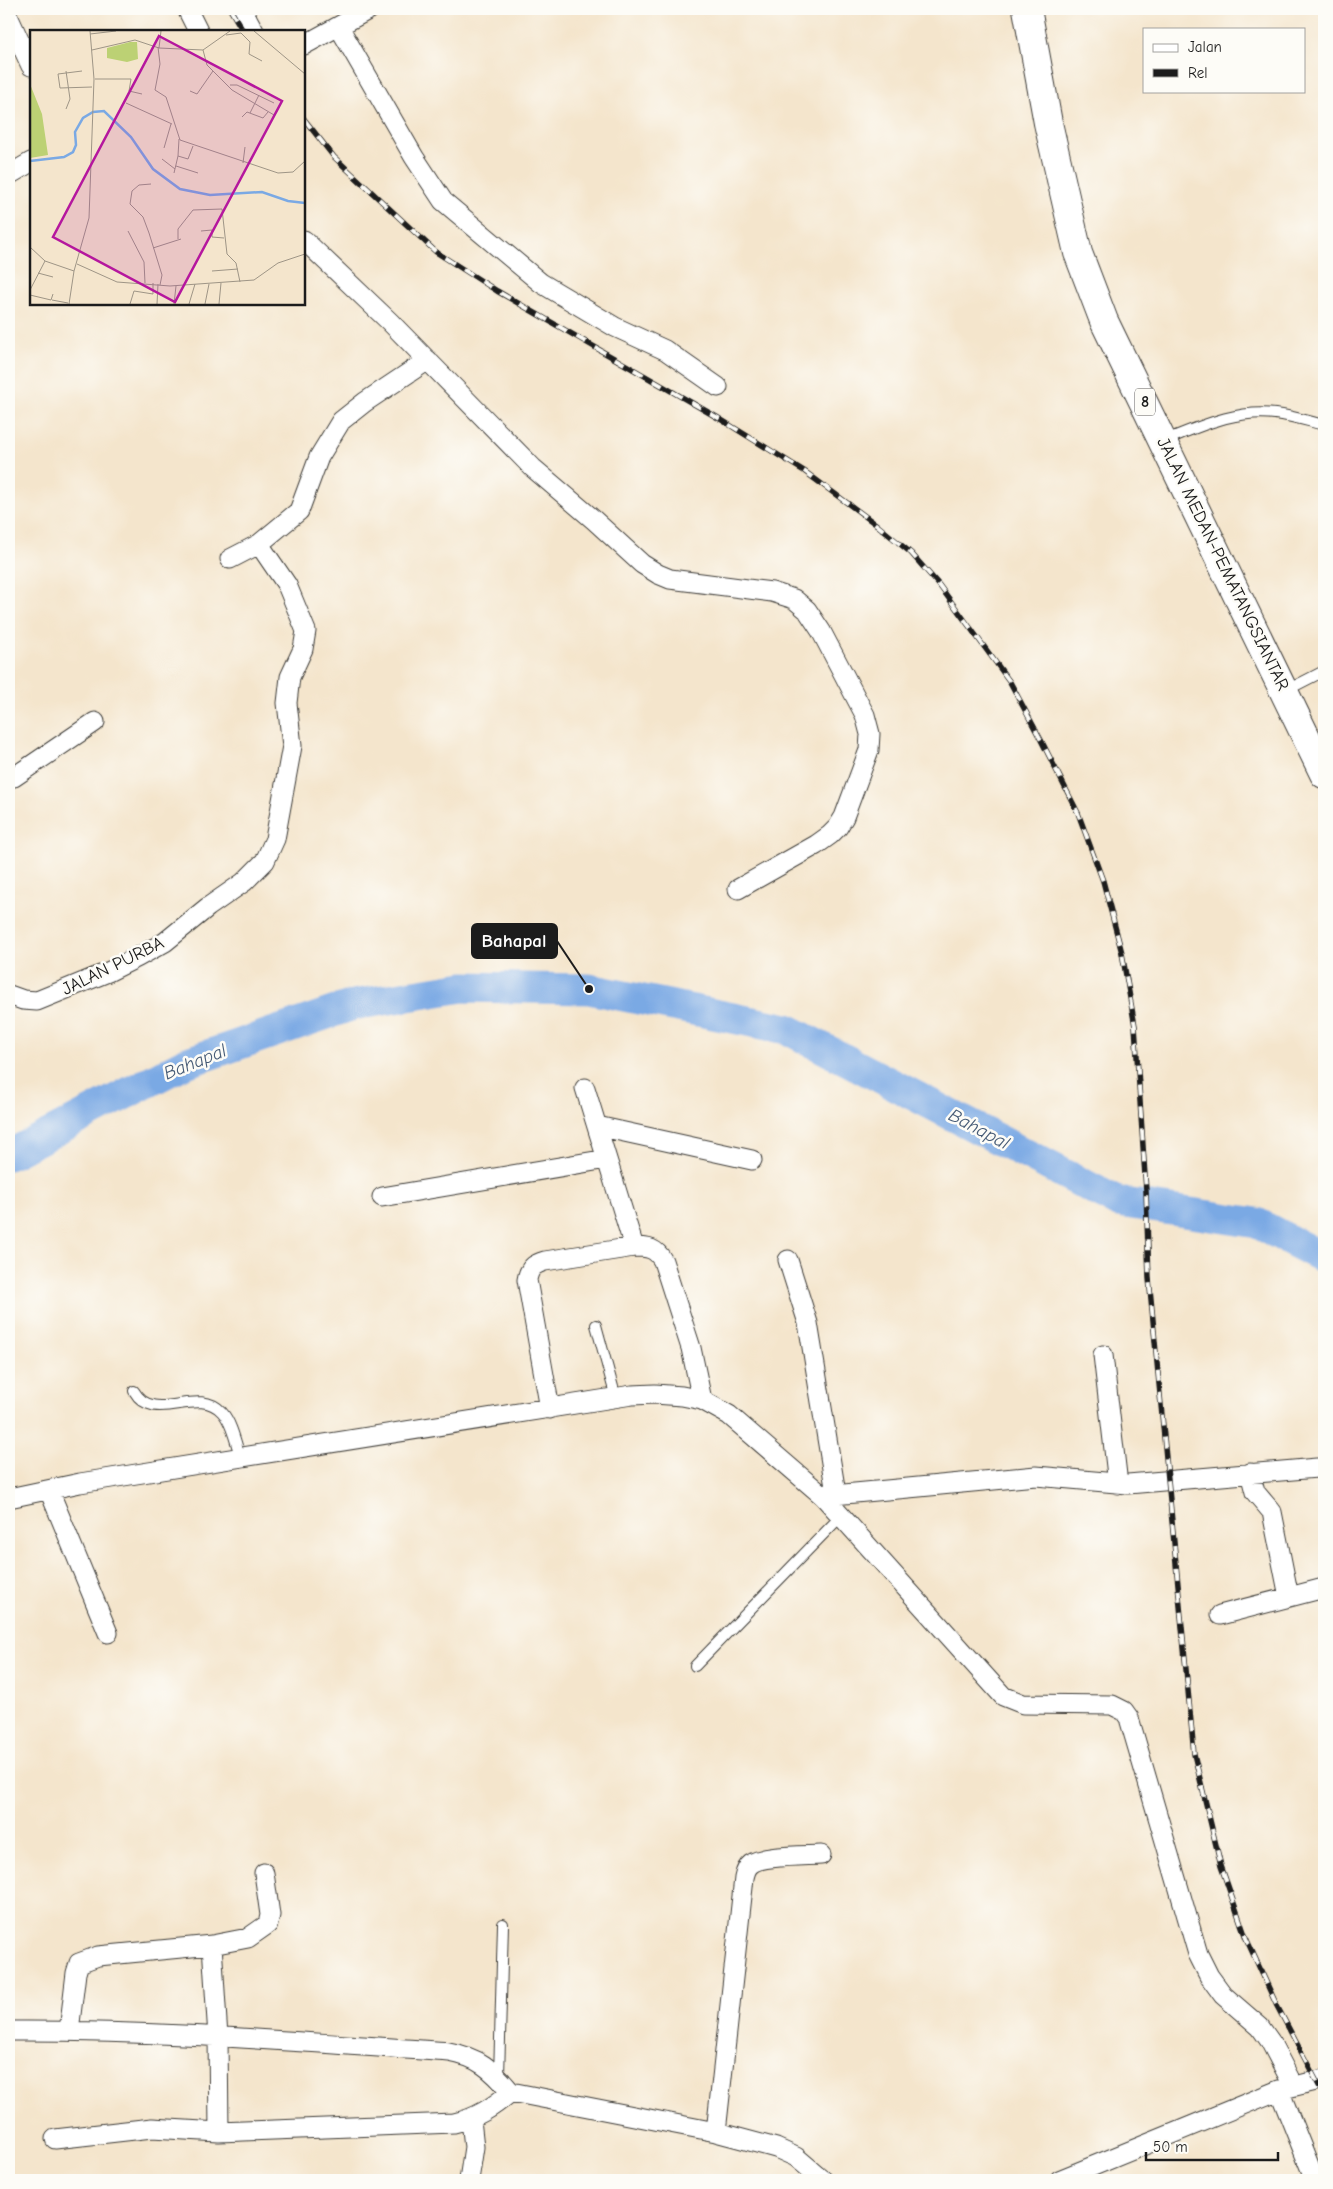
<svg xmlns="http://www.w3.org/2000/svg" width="1333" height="2189" font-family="'Comic Neue',sans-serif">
<rect width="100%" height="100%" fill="#fdfcf7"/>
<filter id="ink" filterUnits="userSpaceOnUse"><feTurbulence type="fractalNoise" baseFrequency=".02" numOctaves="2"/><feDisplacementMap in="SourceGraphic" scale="10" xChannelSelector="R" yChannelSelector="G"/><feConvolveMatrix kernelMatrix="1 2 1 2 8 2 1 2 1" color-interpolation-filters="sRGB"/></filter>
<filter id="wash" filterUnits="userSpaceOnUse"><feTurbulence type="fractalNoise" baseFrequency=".0096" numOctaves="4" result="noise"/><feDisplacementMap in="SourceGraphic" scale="20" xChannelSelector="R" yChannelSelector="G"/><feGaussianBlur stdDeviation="1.12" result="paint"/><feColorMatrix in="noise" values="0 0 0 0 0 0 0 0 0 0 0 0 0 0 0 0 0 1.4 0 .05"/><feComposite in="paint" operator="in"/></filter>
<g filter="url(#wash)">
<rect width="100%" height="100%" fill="#f4e5cc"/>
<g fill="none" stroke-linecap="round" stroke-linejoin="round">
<path stroke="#7aa9e4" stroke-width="31" d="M 9,1155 L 185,1063 L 353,1005 L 463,987 L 589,989 L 787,1029 L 1118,1202 L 1257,1223 L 1324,1258"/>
</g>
</g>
<g filter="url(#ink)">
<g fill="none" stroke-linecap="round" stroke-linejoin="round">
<defs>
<path id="lane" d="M 1163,441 C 1199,427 1236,409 1275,414 C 1292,416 1308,421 1324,425
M 1285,691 L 1324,671
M 596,1325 L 616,1398
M 134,1391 C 154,1426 197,1385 222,1412 C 232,1423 236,1444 241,1459
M 695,1666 L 841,1516
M 499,2077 L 503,1924"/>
<path id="street" d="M 187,9 L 198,31
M 242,9 L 254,31
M 9,18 L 31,66
M 339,27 L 414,157 L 443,201 L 541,283 L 615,327 L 665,350 L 718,387
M 304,45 L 370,9
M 9,175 L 31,162
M 304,240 L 390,322 L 533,468 L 594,520 L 642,564 L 658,574 L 670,579 L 772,592 L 794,599 L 807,610 L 821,631 L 865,715 L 870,734 L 869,750 L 844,817 L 838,827 L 830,835 L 816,845 L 738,889
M 230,559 L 259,544 L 299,511 L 319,457 L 341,421 L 365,402 L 428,360
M 9,778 L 14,777 L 95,722
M 9,995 L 23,1000 L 37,1001 L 108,972 L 138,957 L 165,942 L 208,907 L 244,882 L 265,861 L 275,839 L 292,746 L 287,703 L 290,677 L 303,649 L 306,631 L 287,585 L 259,544
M 597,1126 L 752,1160
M 382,1197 L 607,1159
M 634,1247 C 648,1247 656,1248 663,1261 L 691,1348 L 702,1400
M 788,1260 L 808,1323 L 836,1493
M 1103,1355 L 1118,1484
M 550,1409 L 527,1280 C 529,1268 534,1264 545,1261 L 634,1247 L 585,1088
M 1250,1473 L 1255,1492 L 1272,1512 L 1289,1597
M 49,1490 L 108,1633
M 823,1496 L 1036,1476 L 1128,1484 L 1317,1468
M 9,1498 L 80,1483 L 632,1395 L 655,1394 L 682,1396 L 702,1400 L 729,1415 L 823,1496 L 1003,1696 L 1023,1704 L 1112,1705 L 1124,1711 L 1129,1718 L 1198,1954 L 1209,1976 L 1223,1995 L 1260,2027 L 1270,2041 L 1293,2085
M 1220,1615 L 1324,1588
M 212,1945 L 218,2037 L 219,2132
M 9,2031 C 156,2030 303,2042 449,2052 C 478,2057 492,2069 511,2092 L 716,2132 L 776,2148 L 796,2157 L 823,2180
M 69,2031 L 76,1973 L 79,1963 L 98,1956 L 212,1945 L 248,1938 L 268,1924 L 270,1915 L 264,1873
M 1279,2090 L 1315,2180
M 716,2132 L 744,1878 C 745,1873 747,1867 751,1864 C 762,1855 806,1856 821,1855
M 55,2139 L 152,2128 L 219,2132 L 454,2123 C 477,2118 493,2107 511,2092
M 469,2180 L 474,2147 L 471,2120
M 1059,2180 L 1279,2090 L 1324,2079"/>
<path id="highway" d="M 1027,9 L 1048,123 L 1078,253 L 1104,321 L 1324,774"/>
</defs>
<use href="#lane" stroke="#3c3a36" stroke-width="12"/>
<use href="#street" stroke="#3c3a36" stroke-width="21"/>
<use href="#highway" stroke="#3c3a36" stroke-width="30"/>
<use href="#lane" stroke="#fff" stroke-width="10"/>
<use href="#street" stroke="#fff" stroke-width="19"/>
<use href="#highway" stroke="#fff" stroke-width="28"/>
<defs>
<path id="rail" d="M 230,9 L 243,31
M 304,119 L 334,157 L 436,252 L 497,291 L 720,419 L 804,471 L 877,525 L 911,553 L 939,585 L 1010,682 L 1041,740 L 1078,813 L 1103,881 L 1122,953 L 1135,1026 L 1146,1191 L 1149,1278 L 1194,1754 L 1221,1866 L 1246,1938 L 1277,2006 L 1324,2095"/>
</defs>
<use href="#rail" stroke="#1c1c1c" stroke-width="5.5"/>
<use href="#rail" stroke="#fdfcf7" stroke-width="4" stroke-dasharray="11" stroke-linecap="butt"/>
</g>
</g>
<g text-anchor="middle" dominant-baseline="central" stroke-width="5" stroke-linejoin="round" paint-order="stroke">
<rect fill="#fdfcf7" stroke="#605f5e" stroke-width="1" x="1135" y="388.5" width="20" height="27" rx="4"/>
<g font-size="16" font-weight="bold" fill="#1c1c1c">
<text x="1145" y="402">8</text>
</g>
<g font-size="18" fill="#1c1c1c" stroke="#fdfcf7">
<text transform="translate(1223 564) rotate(64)">JALAN MEDAN-PEMATANGSIANTAR</text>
<text transform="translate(113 966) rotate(-26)">JALAN PURBA</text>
</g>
<g font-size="19" font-style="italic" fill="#465b76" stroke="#fdfcf7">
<text transform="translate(195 1062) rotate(-22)">Bahapal</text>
<text transform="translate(979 1129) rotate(28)">Bahapal</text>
</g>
</g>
<g transform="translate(30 30)">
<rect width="275" height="275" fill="#f4e5cc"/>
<path d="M 100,12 L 107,12 L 108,29 L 97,32 L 77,28 L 77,18 ZM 0,54 L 12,84 L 18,125 L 0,128 Z" fill="#bcd174"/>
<path fill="none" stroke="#7aa9e4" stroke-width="2.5" d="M 0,131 L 34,127 L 43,122 L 46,115 L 45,102 L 53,88 L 63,82 L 74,81 L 101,107 L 123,139 L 150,159 L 180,165 L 232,162 L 258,171 L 275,173"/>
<path fill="none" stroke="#9e9586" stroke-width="1" d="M 224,1 L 275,44M 60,4 L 86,1M 196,5 L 211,3 L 220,12 L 219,24 L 232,31M 128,17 L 130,34 L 125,60 L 136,67 L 150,110 L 248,143 L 263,142 L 275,131M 129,18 L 131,1M 62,20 L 105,10 L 129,18 L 173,20 L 200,1M 173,20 L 177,35 L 202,60 L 244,85M 52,41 L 28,44 L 30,58 L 62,57M 65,49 L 101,49 L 99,61 L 112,64M 200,55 L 207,55 L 244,73M 160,61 L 167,64 L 183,41M 96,73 L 142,94M 36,79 L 40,69 L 36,41M 220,83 L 229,65M 212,87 L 217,82 L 233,88 L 238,82M 134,118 L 141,94M 148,126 L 149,109M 132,129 L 145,139M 213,133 L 215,117M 146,136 L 168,143M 144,143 L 148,126 L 158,129 L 163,116M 121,154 L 109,155 L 102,161 L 100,174 L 113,187 L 119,203 L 132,245 L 130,255M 98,201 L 114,232 L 115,253M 171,201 L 182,200 L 182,207 L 194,208M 148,209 L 148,199 L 163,180 L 192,179 L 197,224 L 206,233 L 210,252M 0,217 L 15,231 L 44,241M 123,218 L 151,209M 47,234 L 87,252 L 140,256 L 224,250 L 248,233 L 275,224M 182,241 L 208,239M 8,243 L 23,247M 0,260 L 15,231M 0,265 L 21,270 L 23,264M 22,270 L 38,273M 39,274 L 44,241 L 59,188 L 64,49 L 60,1M 100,274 L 104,261 L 123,264 L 123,253M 127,274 L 128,254M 144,274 L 146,256M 159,274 L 165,254M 175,274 L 179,254M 189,274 L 191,253"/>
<path fill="#b5179e" fill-opacity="0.15" stroke="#b5179e" stroke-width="2.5" d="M 129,6 L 252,71 L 145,272 L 23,207 Z"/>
<rect width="275" height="275" fill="none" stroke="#1c1c1c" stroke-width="2.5"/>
</g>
<path fill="none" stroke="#1c1c1c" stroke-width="2" d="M589 989L557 941"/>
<circle fill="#1c1c1c" stroke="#fdfcf7" stroke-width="2" cx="589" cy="989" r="5"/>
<rect fill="#1c1c1c" stroke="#1c1c1c" stroke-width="2" x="472" y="924" width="85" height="34" rx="5"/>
<g font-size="19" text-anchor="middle" font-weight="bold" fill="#fff">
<text x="514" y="947">Bahapal</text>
</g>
<rect width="1333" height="2189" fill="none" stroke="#fdfcf7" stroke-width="30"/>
<rect x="1143" y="28" width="162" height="65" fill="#fdfcf7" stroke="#a3a29f"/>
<rect x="1153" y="44" width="25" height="8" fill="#ffffff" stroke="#a3a29f"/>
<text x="1188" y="52" font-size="15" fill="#1c1c1c">Jalan</text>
<rect x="1153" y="69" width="25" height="8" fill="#1c1c1c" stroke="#a3a29f"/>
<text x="1188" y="78" font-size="15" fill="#1c1c1c">Rel</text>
<path d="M1146 2152v8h132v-8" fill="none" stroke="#1c1c1c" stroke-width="2.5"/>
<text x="1153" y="2152" font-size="15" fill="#1c1c1c" stroke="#fdfcf7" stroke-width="4" paint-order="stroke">50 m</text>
</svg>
